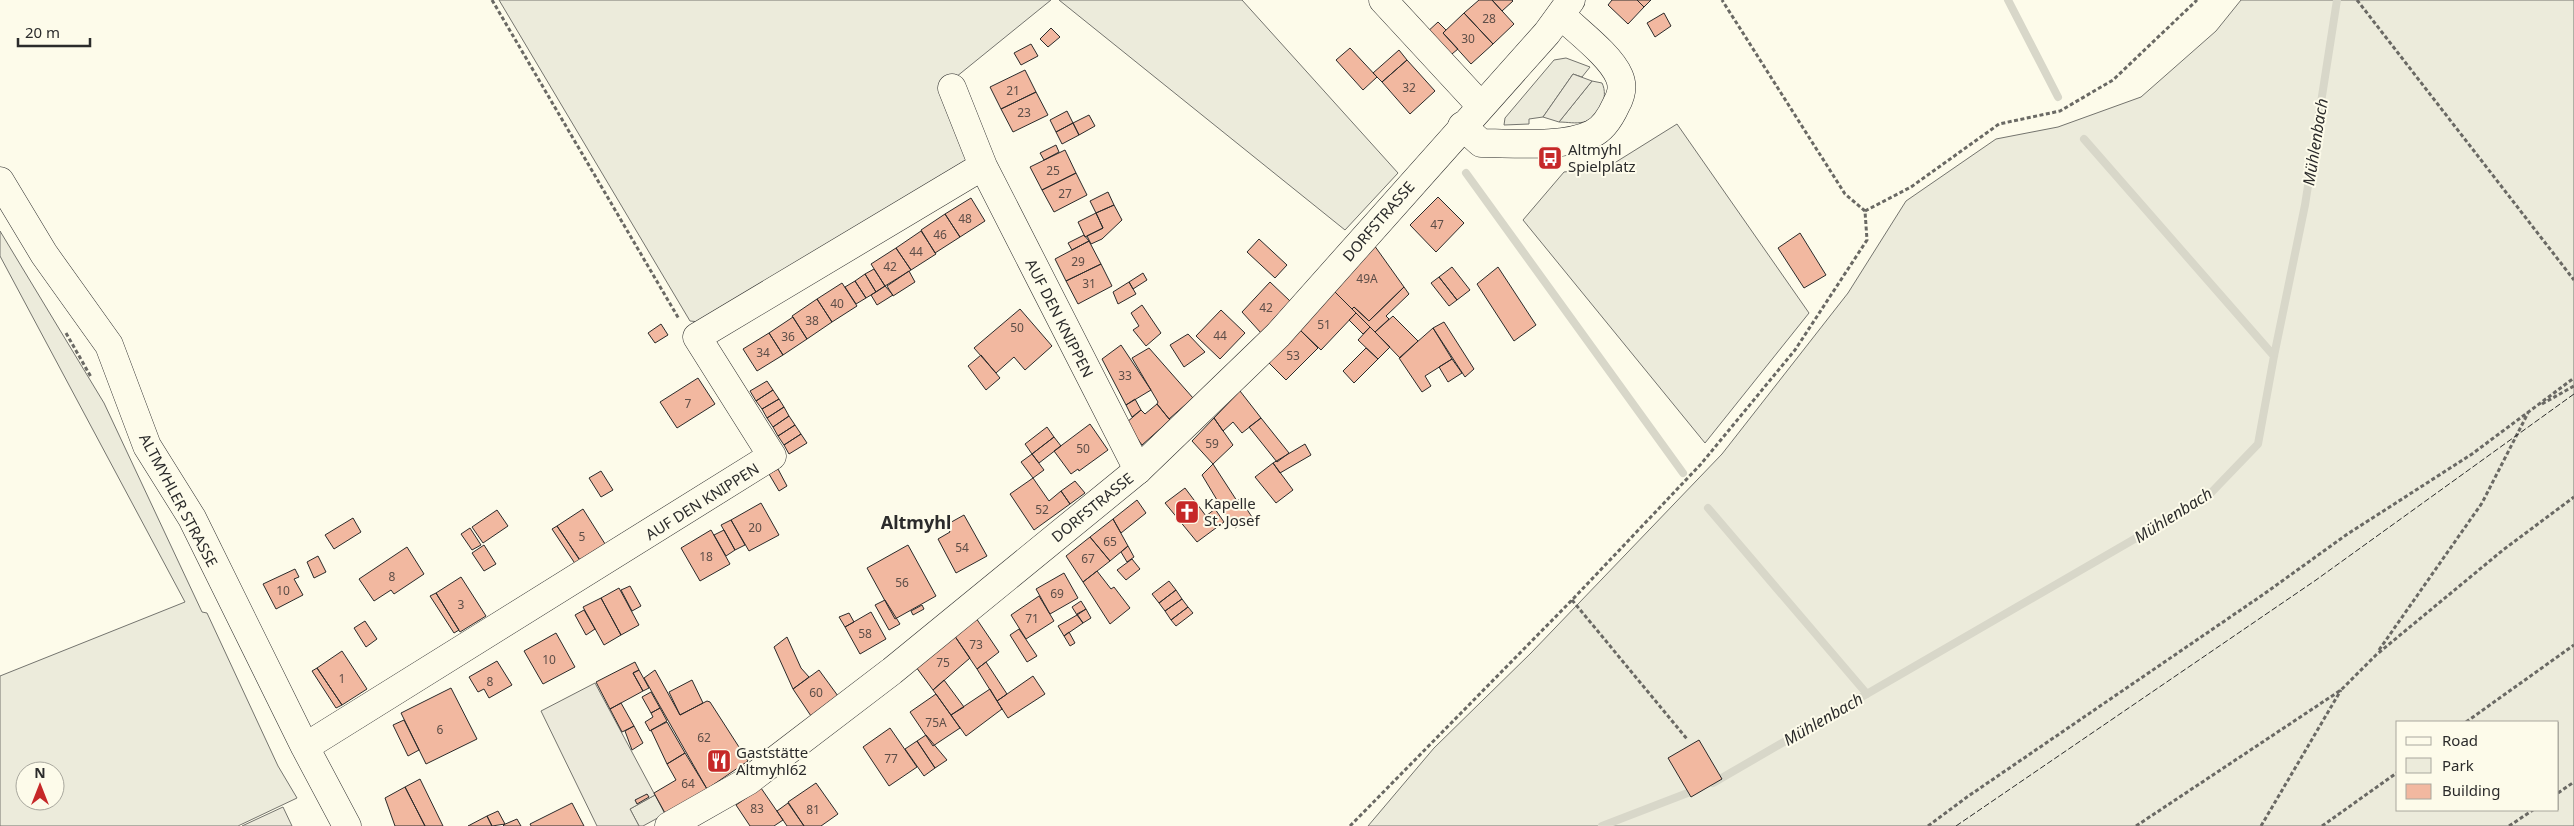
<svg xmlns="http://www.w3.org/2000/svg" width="2574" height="826" font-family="'Noto Sans',sans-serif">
<rect width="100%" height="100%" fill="#fdfbea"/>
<path fill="#ecebdb" stroke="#74746e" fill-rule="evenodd" d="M 499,0 L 1051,0 L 956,77 L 973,156 L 700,322 L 690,321 Z
M 1059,0 L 1242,0 L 1398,173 L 1345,230 Z
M 2241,0 L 2574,0 L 2574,826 L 1368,826 L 1434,748 L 1531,653 L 1722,454 L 1848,293 L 1906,201 L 1996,139 L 2058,127 L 2141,97 L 2216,31 ZM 2398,722 L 2558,722 L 2558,810 L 2398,810 Z
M 1566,58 L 1590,67 L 1582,77 L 1573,74 L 1543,117 L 1529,119 L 1529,124 L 1504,125 L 1505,118 L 1554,60 Z
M 1592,81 L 1602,83 C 1609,97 1600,118 1584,122 C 1576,124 1567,122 1559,122 Z
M 1677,124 L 1809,313 L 1705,443 L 1523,220 L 1564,172 L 1608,167 Z
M 0,231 L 104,403 L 202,612 L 207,613 L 278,766 L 297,798 L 238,826 L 0,826 L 0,676 L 185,602 L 0,256 ZM 25,771 L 55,771 L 55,801 L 25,801 Z
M 655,795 L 665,814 L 643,826 L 639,826 L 630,809 Z"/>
<path fill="#eceadb" stroke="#74746e" d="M 1573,74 L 1592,81 L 1559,122 L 1543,117 Z
M 595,683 L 655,795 L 630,809 L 639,826 L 597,826 L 541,711 Z
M 283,807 L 292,826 L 242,826 Z"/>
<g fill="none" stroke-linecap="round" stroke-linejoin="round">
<path stroke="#d8d7c9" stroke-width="8" d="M 2008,0 L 2058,97
M 2084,139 L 2274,356
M 1466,173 L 1683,473
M 1708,508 L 1867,694
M 1713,783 L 2207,497 L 2258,444 L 2274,356 L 2305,205 L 2337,0
M 1602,826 L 1698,789"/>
</g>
<path fill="#f2b8a0" stroke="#2b2b2b" d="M 1479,0 L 1492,0 L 1514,24 L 1493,44 L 1464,13 Z
M 1492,0 L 1512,0 L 1513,1 L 1502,11 Z
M 1612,0 L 1637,0 L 1644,7 L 1628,24 L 1608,5 Z
M 1637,0 L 1651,0 L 1644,7 Z
M 1464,13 L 1493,44 L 1471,64 L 1443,33 Z
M 1664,13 L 1671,26 L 1655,37 L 1647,23 Z
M 1438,22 L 1446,30 L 1443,33 L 1458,49 L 1447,58 L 1425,34 Z
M 1051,28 L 1060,37 L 1048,47 L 1040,39 Z
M 1031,44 L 1038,56 L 1021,65 L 1014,53 Z
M 1350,48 L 1377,77 L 1363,90 L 1336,60 Z
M 1399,50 L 1407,60 L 1382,82 L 1373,73 Z
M 1407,60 L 1435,91 L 1410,114 L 1382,82 Z
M 1025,70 L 1036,92 L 1001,109 L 990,87 Z
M 1036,92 L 1048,115 L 1013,132 L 1001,109 Z
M 1067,111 L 1073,123 L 1056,132 L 1050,120 Z
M 1089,115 L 1095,126 L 1079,135 L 1073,123 Z
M 1073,123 L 1079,135 L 1062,144 L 1056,132 Z
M 1056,145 L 1059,152 L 1044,160 L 1040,153 Z
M 1065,150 L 1076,173 L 1042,190 L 1030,167 Z
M 1076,173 L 1087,195 L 1054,212 L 1042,190 Z
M 1108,192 L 1114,205 L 1096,213 L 1090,201 Z
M 1438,197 L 1464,223 L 1436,252 L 1410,225 Z
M 971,198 L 985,221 L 960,237 L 945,214 Z
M 1114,205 L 1122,220 L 1102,239 L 1091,244 L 1087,236 L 1103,228 L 1096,213 Z
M 1096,213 L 1103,228 L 1085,237 L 1078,222 Z
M 945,214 L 960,237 L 935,253 L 921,230 Z
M 921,231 L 936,254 L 911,270 L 896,248 Z
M 1800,233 L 1826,275 L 1804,288 L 1778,248 Z
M 1084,235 L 1089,241 L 1072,250 L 1068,243 Z
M 1259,239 L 1287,265 L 1275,278 L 1247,252 Z
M 1089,241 L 1101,264 L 1066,281 L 1055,259 Z
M 1374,245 L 1404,287 L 1369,321 L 1354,307 L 1352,309 L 1333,290 Z
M 896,248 L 911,270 L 885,286 L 871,264 Z
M 1101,264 L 1112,286 L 1078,304 L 1066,281 Z
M 1452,267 L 1470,290 L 1457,300 L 1439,277 Z
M 1498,267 L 1536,325 L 1514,341 L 1477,284 Z
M 874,269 L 885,286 L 876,292 L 865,274 Z
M 909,271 L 915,282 L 893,296 L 887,286 Z
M 1143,273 L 1147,280 L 1133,289 L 1129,282 Z
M 865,274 L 876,292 L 866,298 L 855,281 Z
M 1439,277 L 1457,300 L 1449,306 L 1431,283 Z
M 855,281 L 866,298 L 856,304 L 845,287 Z
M 1129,282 L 1136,294 L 1118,304 L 1113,292 Z
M 1270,282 L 1290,301 L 1261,333 L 1242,312 Z
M 842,283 L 857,306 L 832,322 L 817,299 Z
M 885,286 L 893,295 L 877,305 L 871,295 Z
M 1404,287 L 1409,294 L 1386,316 L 1389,319 L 1375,332 L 1352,309 L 1354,307 L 1369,321 Z
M 1334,291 L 1356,313 L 1321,350 L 1299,329 Z
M 817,299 L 832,322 L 807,339 L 792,316 Z
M 1142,305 L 1161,333 L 1146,346 L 1133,330 L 1139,326 L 1131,313 Z
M 1020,309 L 1052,346 L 1025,370 L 1014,357 L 996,373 L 974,348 Z
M 1221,310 L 1245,333 L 1220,359 L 1196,336 Z
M 1356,313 L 1370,327 L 1363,334 L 1349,320 Z
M 1393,316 L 1418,341 L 1400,358 L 1375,332 Z
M 793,317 L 807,339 L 783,355 L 769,333 Z
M 1444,322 L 1474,369 L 1465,377 L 1433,328 Z
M 661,324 L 668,335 L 655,343 L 648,333 Z
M 1370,327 L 1390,347 L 1378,359 L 1358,340 Z
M 1433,328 L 1452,359 L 1425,376 L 1431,386 L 1422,392 L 1399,358 Z
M 1299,329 L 1318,348 L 1286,380 L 1268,362 Z
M 769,333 L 783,355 L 757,371 L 743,349 Z
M 1188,334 L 1205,352 L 1184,367 L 1170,345 Z
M 1121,345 L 1151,390 L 1126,405 L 1102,359 Z
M 1149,348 L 1193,398 L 1169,419 L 1157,404 L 1158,402 L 1132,358 Z
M 1366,348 L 1378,359 L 1354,383 L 1343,371 Z
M 981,355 L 1000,378 L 986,390 L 968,366 Z
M 1452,359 L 1462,373 L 1448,382 L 1439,367 Z
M 698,378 L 715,404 L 677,428 L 660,402 Z
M 767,381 L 773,390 L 756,401 L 750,391 Z
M 773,390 L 779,399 L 762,409 L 756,401 Z
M 1240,391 L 1261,418 L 1242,433 L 1233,422 L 1223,431 L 1214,418 Z
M 779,399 L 784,407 L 767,418 L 762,409 Z
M 1135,399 L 1141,410 L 1132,417 L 1126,405 Z
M 1157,404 L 1170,420 L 1142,445 L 1126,423 L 1141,410 L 1145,414 Z
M 784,407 L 789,416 L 773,427 L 767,418 Z
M 789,416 L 795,425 L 778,436 L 773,427 Z
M 1214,418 L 1233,445 L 1213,464 L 1192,441 Z
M 1261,418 L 1289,453 L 1277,462 L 1249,427 Z
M 1090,424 L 1108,450 L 1079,471 L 1078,469 L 1071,474 L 1054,451 Z
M 795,425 L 801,434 L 784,445 L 778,436 Z
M 1047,427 L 1054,437 L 1032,454 L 1025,444 Z
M 801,434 L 807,443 L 789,454 L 784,445 Z
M 1054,437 L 1061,446 L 1039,463 L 1032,454 Z
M 1305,444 L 1311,455 L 1280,473 L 1273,463 Z
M 1032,454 L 1044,470 L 1033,478 L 1021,462 Z
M 1273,463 L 1293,490 L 1276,503 L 1255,477 Z
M 1213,464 L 1237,501 L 1223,510 L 1202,475 Z
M 778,469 L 787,486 L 779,491 L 769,474 Z
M 601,471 L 613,490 L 601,497 L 589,478 Z
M 1033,478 L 1049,501 L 1061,491 L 1070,504 L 1034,530 L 1010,494 Z
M 1075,481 L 1085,493 L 1070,504 L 1061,491 Z
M 1185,488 L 1206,516 L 1215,509 L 1224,522 L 1197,542 L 1165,503 Z
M 1240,499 L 1252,517 L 1235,528 L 1223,510 Z
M 1137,500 L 1146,513 L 1121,533 L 1113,519 Z
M 761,503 L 779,535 L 749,551 L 731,520 Z
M 583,509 L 607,547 L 582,563 L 557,526 Z
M 497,510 L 508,526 L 483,543 L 472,527 Z
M 964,515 L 987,556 L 956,573 L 938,539 L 950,532 L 946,525 Z
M 353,518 L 361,532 L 334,549 L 325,535 Z
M 1113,519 L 1128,546 L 1110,561 L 1090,537 Z
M 731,520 L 745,545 L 735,550 L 721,525 Z
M 557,526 L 581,562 L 576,565 L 552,529 Z
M 470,528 L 481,545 L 472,550 L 461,534 Z
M 711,530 L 730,564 L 700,581 L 681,548 Z
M 724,530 L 735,550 L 726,556 L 714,535 Z
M 1090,537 L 1110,561 L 1083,582 L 1066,556 Z
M 484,545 L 496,564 L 484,571 L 472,553 Z
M 908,545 L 936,596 L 895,619 L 867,568 Z
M 1128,546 L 1134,557 L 1127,562 L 1121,552 Z
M 407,547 L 424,574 L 394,594 L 391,590 L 374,601 L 359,579 Z
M 318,556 L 326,572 L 314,578 L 307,562 Z
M 1132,559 L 1140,569 L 1126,580 L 1117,570 Z
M 295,569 L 299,577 L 294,579 L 303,595 L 276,609 L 263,584 Z
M 1097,571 L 1111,589 L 1114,587 L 1130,608 L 1110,624 L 1083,582 Z
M 1064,573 L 1078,598 L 1050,614 L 1036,589 Z
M 461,577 L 486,616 L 460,632 L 436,593 Z
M 1169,581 L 1176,590 L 1159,603 L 1152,594 Z
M 630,586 L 641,606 L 632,611 L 621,590 Z
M 619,588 L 639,625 L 621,635 L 601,598 Z
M 1176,590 L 1182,599 L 1165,611 L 1159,603 Z
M 436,593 L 459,630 L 454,633 L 430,596 Z
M 1039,596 L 1054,621 L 1026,639 L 1011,615 Z
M 601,598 L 621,635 L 604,645 L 583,607 Z
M 1182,599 L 1188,607 L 1171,620 L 1165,611 Z
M 885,600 L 900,624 L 889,630 L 875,605 Z
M 1081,601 L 1086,609 L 1077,615 L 1072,607 Z
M 922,605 L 924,609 L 913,615 L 911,611 Z
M 1188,607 L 1193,613 L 1176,626 L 1171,620 Z
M 1086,609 L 1091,618 L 1083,623 L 1077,614 Z
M 584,610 L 595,629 L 586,635 L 575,615 Z
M 871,612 L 886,639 L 860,654 L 845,627 Z
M 849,613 L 854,622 L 845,627 L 839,617 Z
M 1077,615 L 1083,623 L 1064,636 L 1058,626 Z
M 976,618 L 999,652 L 977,669 L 954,635 Z
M 365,621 L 377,639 L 366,647 L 354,628 Z
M 1019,629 L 1037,656 L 1027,662 L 1010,635 Z
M 1069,632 L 1075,643 L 1070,646 L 1064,636 Z
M 556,633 L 575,667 L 543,684 L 524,651 Z
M 954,635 L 970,658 L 933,690 L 916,667 Z
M 787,637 L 801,668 L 809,677 L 793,689 L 774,647 Z
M 342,651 L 367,689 L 342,705 L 317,668 Z
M 497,661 L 512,685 L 489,698 L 484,689 L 478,692 L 469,677 Z
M 635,662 L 639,670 L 633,673 L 643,691 L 610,709 L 596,682 Z
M 986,662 L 1007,694 L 997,701 L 977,669 Z
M 317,668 L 342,705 L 336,708 L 312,671 Z
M 639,670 L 649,688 L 643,691 L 633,673 Z
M 655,670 L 680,715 L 707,701 L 710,702 L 748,761 L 707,789 L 644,678 Z
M 819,670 L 838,696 L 811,716 L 793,689 Z
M 1033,676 L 1045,694 L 1008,718 L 997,701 Z
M 692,680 L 703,703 L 680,715 L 669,692 Z
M 944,680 L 964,707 L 951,715 L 933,690 Z
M 451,688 L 477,739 L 426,764 L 401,713 Z
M 990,689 L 1002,709 L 966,736 L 951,715 Z
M 651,692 L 660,708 L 651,713 L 642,697 Z
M 936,694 L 960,728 L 933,746 L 910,712 Z
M 621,703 L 634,726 L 622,732 L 610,709 Z
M 660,708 L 667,721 L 650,731 L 645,722 L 653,717 L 651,713 Z
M 404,720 L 419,750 L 408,756 L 393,725 Z
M 667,722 L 685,753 L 667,764 L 651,730 Z
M 634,726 L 643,743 L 632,750 L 625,731 Z
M 890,728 L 917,767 L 889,786 L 863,747 Z
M 926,735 L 947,760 L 935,768 L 917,741 Z
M 1699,740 L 1722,779 L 1691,797 L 1668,758 Z
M 917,741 L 935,768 L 924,776 L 905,749 Z
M 685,753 L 707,789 L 665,813 L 654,793 L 676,780 L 667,764 Z
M 420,779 L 443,826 L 425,826 L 405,787 Z
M 816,783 L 838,814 L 821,826 L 804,826 L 788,802 Z
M 405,787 L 425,826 L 395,826 L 385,798 Z
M 761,788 L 783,820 L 774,826 L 750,826 L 736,805 Z
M 647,794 L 649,797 L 637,804 L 635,800 Z
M 572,803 L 584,826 L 531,826 L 530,824 Z
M 788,803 L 804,826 L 787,826 L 777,811 Z
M 498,811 L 505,824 L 492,826 L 487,816 Z
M 487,816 L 492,826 L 468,826 Z
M 517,819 L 521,826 L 504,826 L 503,825 Z"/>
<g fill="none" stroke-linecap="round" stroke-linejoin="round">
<defs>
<path id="minor" d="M 1383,0 L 1481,106
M 952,88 L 983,166
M 1462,126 L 1481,143 C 1513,143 1563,148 1592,134 C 1603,129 1611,116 1616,105 C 1621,96 1624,87 1619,76 C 1610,55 1577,31 1561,15
M 0,181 L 44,254 L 109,345 L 147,446 L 192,518 L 305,747 L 347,826
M 305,747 L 772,456 L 697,337 L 983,166 L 1138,470"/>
<path id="major" d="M 669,826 L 748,781 L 892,671 L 1138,470 L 1278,335 L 1547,33 L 1571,0"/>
</defs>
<use href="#minor" stroke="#2b2b2b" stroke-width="29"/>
<use href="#major" stroke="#2b2b2b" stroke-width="29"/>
<path stroke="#6a6964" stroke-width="3" stroke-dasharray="4 2.5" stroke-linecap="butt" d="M 492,0 L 679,319
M 2357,0 L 2574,280
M 1865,211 L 1911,187 L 1999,124 L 2060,111 L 2113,80 L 2197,0
M 66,333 L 91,377
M 2542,404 L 2574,386
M 1572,600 L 1687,739
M 2379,650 L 2482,503 L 2528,413
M 2466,722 L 2574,645
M 2558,793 L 2574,782
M 1350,826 L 1572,600 L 1701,464 L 1795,350 L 1867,240 L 1865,211 L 1845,194 L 1722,0
M 1928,826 L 1967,797 L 2264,594 L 2346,535 L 2472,454 L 2574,378
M 2136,826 L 2341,690 L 2376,655 L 2503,550 L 2574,497
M 2261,826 L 2341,690
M 2322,826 L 2398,772
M 2509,826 L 2533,810"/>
<use href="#minor" stroke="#fdfbea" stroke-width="28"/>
<use href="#major" stroke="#fdfbea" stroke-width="28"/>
<path stroke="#2b2b2b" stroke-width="1" stroke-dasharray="6 2.5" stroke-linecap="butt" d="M 1956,826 L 2316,580 L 2574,394"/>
</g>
<defs>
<symbol id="bus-square" viewBox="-11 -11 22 22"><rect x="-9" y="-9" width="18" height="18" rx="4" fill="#c62828" stroke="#fdfbea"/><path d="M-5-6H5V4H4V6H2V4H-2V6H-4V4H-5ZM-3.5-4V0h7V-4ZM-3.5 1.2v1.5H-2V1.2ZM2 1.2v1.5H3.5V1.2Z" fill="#fff"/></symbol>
<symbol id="church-square" viewBox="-11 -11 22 22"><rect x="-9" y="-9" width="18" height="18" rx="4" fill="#c62828" stroke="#fdfbea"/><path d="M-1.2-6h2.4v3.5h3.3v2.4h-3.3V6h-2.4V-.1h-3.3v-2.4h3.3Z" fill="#fff"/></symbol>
<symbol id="restaurant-square" viewBox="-11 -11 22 22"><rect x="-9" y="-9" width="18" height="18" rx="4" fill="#c62828" stroke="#fdfbea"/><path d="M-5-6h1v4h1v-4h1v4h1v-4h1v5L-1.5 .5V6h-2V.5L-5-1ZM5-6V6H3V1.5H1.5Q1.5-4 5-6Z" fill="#fff"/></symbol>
</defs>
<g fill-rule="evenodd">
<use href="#bus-square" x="1536" y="144" width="28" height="28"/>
<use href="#church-square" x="1173" y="498" width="28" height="28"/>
<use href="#restaurant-square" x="705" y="747" width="28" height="28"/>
</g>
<g text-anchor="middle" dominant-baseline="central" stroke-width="4" stroke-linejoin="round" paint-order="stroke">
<g font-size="12" fill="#5d4e48">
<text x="1489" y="18">28</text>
<text x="1468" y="38">30</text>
<text x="1409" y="87">32</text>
<text x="1013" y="90">21</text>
<text x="1024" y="112">23</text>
<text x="1053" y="170">25</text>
<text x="1065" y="193">27</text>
<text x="965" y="218">48</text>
<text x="1437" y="224">47</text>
<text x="940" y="234">46</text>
<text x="916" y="251">44</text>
<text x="1078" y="261">29</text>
<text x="890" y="266">42</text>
<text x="1367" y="278">49A</text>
<text x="1089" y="283">31</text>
<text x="837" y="303">40</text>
<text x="1266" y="307">42</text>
<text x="812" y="320">38</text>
<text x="1324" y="324">51</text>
<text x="1017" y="327">50</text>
<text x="1220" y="335">44</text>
<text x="788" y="336">36</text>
<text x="763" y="352">34</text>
<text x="1293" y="355">53</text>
<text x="1125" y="375">33</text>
<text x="688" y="403">7</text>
<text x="1212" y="443">59</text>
<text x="1083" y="448">50</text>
<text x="1042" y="509">52</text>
<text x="755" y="527">20</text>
<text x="582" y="536">5</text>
<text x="1110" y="541">65</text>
<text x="962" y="547">54</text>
<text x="706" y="556">18</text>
<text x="1088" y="558">67</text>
<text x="392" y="576">8</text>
<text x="902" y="582">56</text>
<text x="283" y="590">10</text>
<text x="1057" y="593">69</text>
<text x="461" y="604">3</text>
<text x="1032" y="618">71</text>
<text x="865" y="633">58</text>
<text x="976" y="644">73</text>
<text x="549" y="659">10</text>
<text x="943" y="662">75</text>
<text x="342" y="678">1</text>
<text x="490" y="681">8</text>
<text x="816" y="692">60</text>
<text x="936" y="722">75A</text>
<text x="440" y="729">6</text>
<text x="704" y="737">62</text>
<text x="891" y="758">77</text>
<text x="688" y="783">64</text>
<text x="757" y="808">83</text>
<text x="813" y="809">81</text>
</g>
<g font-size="15" fill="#2b2b2b" stroke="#fdfbea" text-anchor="start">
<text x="1568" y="149">Altmyhl<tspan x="1568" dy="17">Spielplatz</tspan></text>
<text x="1204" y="503">Kapelle<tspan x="1204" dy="17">St. Josef</tspan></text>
<text x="736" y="752">Gaststätte<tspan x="736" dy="17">Altmyhl62</tspan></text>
</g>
<g font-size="15" fill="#2b2b2b" stroke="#fdfbea">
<text transform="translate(1378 221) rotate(-49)">DORFSTRASSE</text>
<text transform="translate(1060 318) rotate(63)">AUF DEN KNIPPEN</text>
<text transform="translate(179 500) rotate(62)">ALTMYHLER STRASSE</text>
<text transform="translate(702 501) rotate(-32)">AUF DEN KNIPPEN</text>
<text transform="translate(1092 507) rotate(-39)">DORFSTRASSE</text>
</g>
<g font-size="16" font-style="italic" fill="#2b2b2b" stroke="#fdfbea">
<text transform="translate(2315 142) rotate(-81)">Mühlenbach</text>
<text transform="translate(2173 515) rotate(-32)">Mühlenbach</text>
<text transform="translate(1823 719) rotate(-30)">Mühlenbach</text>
</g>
<g font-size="18" font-weight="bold" fill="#2b2b2b" stroke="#fdfbea">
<text x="916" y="522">Altmyhl</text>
</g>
</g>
<rect x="2396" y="721" width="162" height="90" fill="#fdfbea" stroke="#a9a89e"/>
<rect x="2406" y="737" width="25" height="8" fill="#fdfbea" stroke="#a9a89e"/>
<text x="2442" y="746" font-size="15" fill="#2b2b2b">Road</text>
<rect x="2406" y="758" width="25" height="15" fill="#ecebdb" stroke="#a9a89e"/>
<text x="2442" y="771" font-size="15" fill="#2b2b2b">Park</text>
<rect x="2406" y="784" width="25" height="15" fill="#f2b8a0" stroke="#a9a89e"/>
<text x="2442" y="796" font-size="15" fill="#2b2b2b">Building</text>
<g transform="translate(40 786)"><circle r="24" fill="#fdfbea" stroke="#a9a89e"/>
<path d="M0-4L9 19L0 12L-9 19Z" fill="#c62828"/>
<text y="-8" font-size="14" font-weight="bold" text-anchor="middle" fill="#2b2b2b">N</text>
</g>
<path d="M18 38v8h72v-8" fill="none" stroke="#2b2b2b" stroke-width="2.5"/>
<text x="25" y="38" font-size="15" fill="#2b2b2b" stroke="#fdfbea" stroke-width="4" paint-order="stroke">20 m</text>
</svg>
